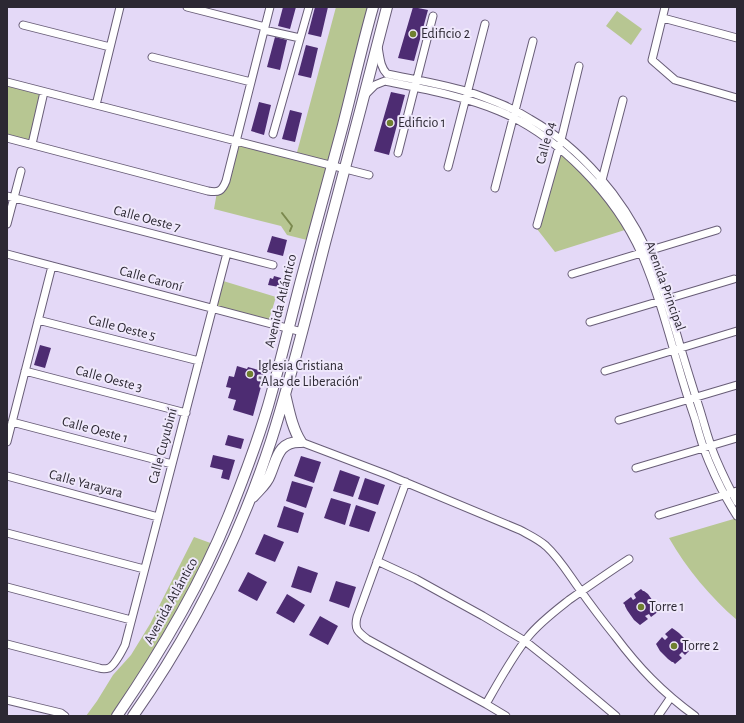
<svg xmlns="http://www.w3.org/2000/svg" width="744" height="723" font-family="'Alegreya Sans',sans-serif">
<rect width="100%" height="100%" fill="#e4d9f7"/>
<path fill="#b7c692" d="M 336,7 L 373,7 L 311,241 L 287,235 L 281,226 L 214,209 L 217,192 L 219,191 L 236,141 L 296,156 Z
M 617,11 L 642,29 L 631,45 L 606,26 Z
M 7,82 L 44,92 L 32,144 L 7,138 Z
M 559,148 L 581,169 L 628,229 L 555,252 L 537,229 Z
M 220,280 L 276,297 L 268,323 L 213,309 Z
M 737,518 L 737,620 C 710,597 687,569 669,538 Z
M 194,537 L 216,545 L 117,716 L 86,716 L 97,701 L 113,675 L 131,655 L 139,642 L 150,624 Z"/>
<g fill="none" stroke-linecap="round" stroke-linejoin="round">
<path stroke="#7b894e" stroke-width="2" d="M 282,213 L 292,226 L 290,231"/>
</g>
<path fill="#4d2c72" d="M 283,7 L 296,7 L 290,29 L 278,26 Z
M 315,7 L 328,7 L 321,37 L 308,34 Z
M 413,7 L 428,10 L 414,61 L 398,58 Z
M 275,37 L 287,40 L 280,70 L 267,67 Z
M 306,45 L 318,48 L 311,78 L 298,75 Z
M 391,92 L 405,95 L 389,155 L 374,151 Z
M 259,102 L 271,105 L 264,135 L 251,131 Z
M 290,110 L 302,113 L 295,142 L 282,139 Z
M 272,236 L 287,240 L 283,256 L 267,252 Z
M 274,276 L 281,278 L 279,287 L 268,285 L 270,278 L 273,279 Z
M 40,345 L 51,348 L 45,368 L 34,365 Z
M 237,366 L 247,369 L 248,367 L 265,372 L 253,416 L 233,410 L 236,400 L 228,398 L 231,388 L 226,387 L 229,376 L 234,377 Z
M 228,435 L 244,439 L 241,449 L 225,445 Z
M 213,455 L 235,460 L 229,480 L 221,478 L 223,470 L 210,467 Z
M 301,456 L 321,462 L 314,483 L 294,476 Z
M 340,470 L 360,477 L 353,497 L 333,491 Z
M 365,478 L 385,485 L 378,505 L 358,499 Z
M 292,481 L 313,487 L 306,508 L 286,501 Z
M 331,498 L 351,504 L 345,525 L 324,518 Z
M 356,505 L 376,512 L 369,532 L 349,526 Z
M 284,506 L 304,513 L 298,533 L 277,527 Z
M 264,534 L 284,542 L 275,562 L 255,554 Z
M 298,566 L 318,573 L 311,593 L 291,587 Z
M 248,572 L 267,582 L 257,601 L 238,591 Z
M 336,581 L 356,587 L 349,608 L 329,601 Z
M 641,589 L 643,591 L 644,591 L 648,594 L 655,604 L 659,611 L 651,617 L 649,614 L 645,616 L 648,619 L 640,625 L 634,620 L 627,610 L 625,606 L 625,605 L 623,603 L 631,597 L 633,600 L 636,598 L 634,594 Z
M 287,594 L 305,605 L 294,623 L 276,613 Z
M 320,616 L 338,626 L 328,645 L 309,635 Z
M 672,628 L 675,630 L 679,633 L 687,641 L 692,648 L 685,655 L 682,652 L 679,655 L 682,658 L 675,664 L 673,662 L 672,662 L 668,659 L 660,651 L 656,644 L 662,637 L 665,640 L 668,637 L 665,634 Z"/>
<g fill="none" stroke-linecap="round" stroke-linejoin="round">
<defs>
<path id="minor" d="M 187,7 L 265,27
M 665,7 L 652,60 L 675,80 L 737,98
M 663,18 L 737,38
M 23,25 L 110,47
M 264,30 L 300,38
M 378,47 C 380,57 380,67 387,74 C 416,80 448,85 475,94 C 494,101 513,108 530,119 C 581,148 622,197 647,250 C 660,277 668,306 677,335 C 684,360 692,385 700,410 C 705,426 709,443 716,459 C 722,473 729,488 737,502
M 152,57 L 251,82
M 7,82 L 236,141 L 369,175
M 364,96 L 375,85 L 385,81 C 424,89 463,96 499,111 C 559,136 616,196 642,255 C 656,288 666,323 676,358 C 682,379 688,399 695,419 C 699,434 703,448 709,462 C 717,481 726,499 737,516
M 96,105 L 120,7
M 273,134 L 309,7
M 7,138 L 208,191 C 219,193 222,191 226,181 L 270,7
M 32,144 L 44,92
M 398,153 L 433,16
M 448,167 L 485,24
M 599,182 L 602,180 L 623,100
M 495,188 L 533,41
M 7,196 L 273,265
M 7,224 L 21,171
M 537,225 L 561,140 L 579,66
M 7,254 L 302,332
M 572,274 L 717,230
M 38,320 L 199,361
M 590,322 L 734,279
M 25,371 L 186,413
M 605,371 L 737,331
M 619,420 L 737,385
M 12,422 L 172,464
M 7,442 L 52,266
M 301,442 L 388,475 L 520,530 C 529,535 538,539 546,546 C 559,558 568,573 578,587 C 590,604 602,620 615,636 C 639,668 662,692 695,716
M 636,468 L 737,438
M 7,476 L 158,517
M 406,482 L 357,617 C 354,629 358,632 367,639 L 486,704 L 506,716
M 659,515 L 737,491
M 7,533 L 144,569
M 377,561 L 416,579 L 483,616 L 525,641 L 559,668 L 616,716
M 7,587 L 131,620
M 7,644 L 99,668 C 102,669 106,669 109,668 C 115,665 122,651 125,645 L 227,253
M 7,700 L 61,713 L 65,716
M 486,704 C 499,681 512,657 528,637 C 539,623 555,611 569,600 C 589,586 609,572 629,559
M 658,716 L 671,697"/>
<path id="secondary" d="M 285,394 C 289,410 292,428 301,442
M 253,497 C 259,490 267,484 270,475 C 277,459 278,441 301,442
M 117,716 C 160,653 199,588 228,517 C 243,480 257,443 268,406 C 280,364 290,322 301,280 C 315,228 329,177 343,125 C 353,86 362,46 373,7
M 133,716 C 192,632 239,539 271,441 C 292,376 308,309 325,243 C 346,164 367,86 387,7"/>
</defs>
<use href="#minor" stroke="#685d77" stroke-width="9"/>
<use href="#secondary" stroke="#685d77" stroke-width="12"/>
<use href="#minor" stroke="#fff" stroke-width="7"/>
<use href="#secondary" stroke="#fff" stroke-width="10"/>
</g>
<g fill="#6f8030" stroke="#efe8fb" stroke-width="1.5">
<circle cx="413" cy="34" r="4"/>
<circle cx="390" cy="123" r="4"/>
<circle cx="250" cy="374" r="4"/>
<circle cx="641" cy="607" r="4"/>
<circle cx="674" cy="646" r="4"/>
</g>
<g text-anchor="middle" dominant-baseline="central" stroke-width="4" stroke-linejoin="round" paint-order="stroke">
<g font-size="14" fill="#2c2833" stroke="#efe8fb" text-anchor="start">
<text x="421" y="34">Edificio 2</text>
<text x="398" y="123">Edificio 1</text>
<text x="258" y="366">Iglesia Cristiana<tspan x="258" dy="16">"Alas de Liberación"</tspan></text>
<text x="649" y="607">Torre 1</text>
<text x="682" y="646">Torre 2</text>
</g>
<g font-size="14" fill="#2c2833" stroke="#efe8fb">
<text transform="translate(546 143) rotate(-75)">Calle 04</text>
<text transform="translate(147 219) rotate(15)">Calle Oeste 7</text>
<text transform="translate(151 279) rotate(15)">Calle Caroní</text>
<text transform="translate(665 286) rotate(70)">Avenida Principal</text>
<text transform="translate(281 301) rotate(-76)">Avenida Atlántico</text>
<text transform="translate(122 328) rotate(14)">Calle Oeste 5</text>
<text transform="translate(109 379) rotate(15)">Calle Oeste 3</text>
<text transform="translate(95 430) rotate(15)">Calle Oeste 1</text>
<text transform="translate(163 446) rotate(-75)">Calle Cuyubiní</text>
<text transform="translate(86 484) rotate(15)">Calle Yarayara</text>
<text transform="translate(171 601) rotate(-61)">Avenida Atlántico</text>
</g>
</g>
<rect width="744" height="723" fill="none" stroke="#2c2833" stroke-width="16"/>
</svg>
